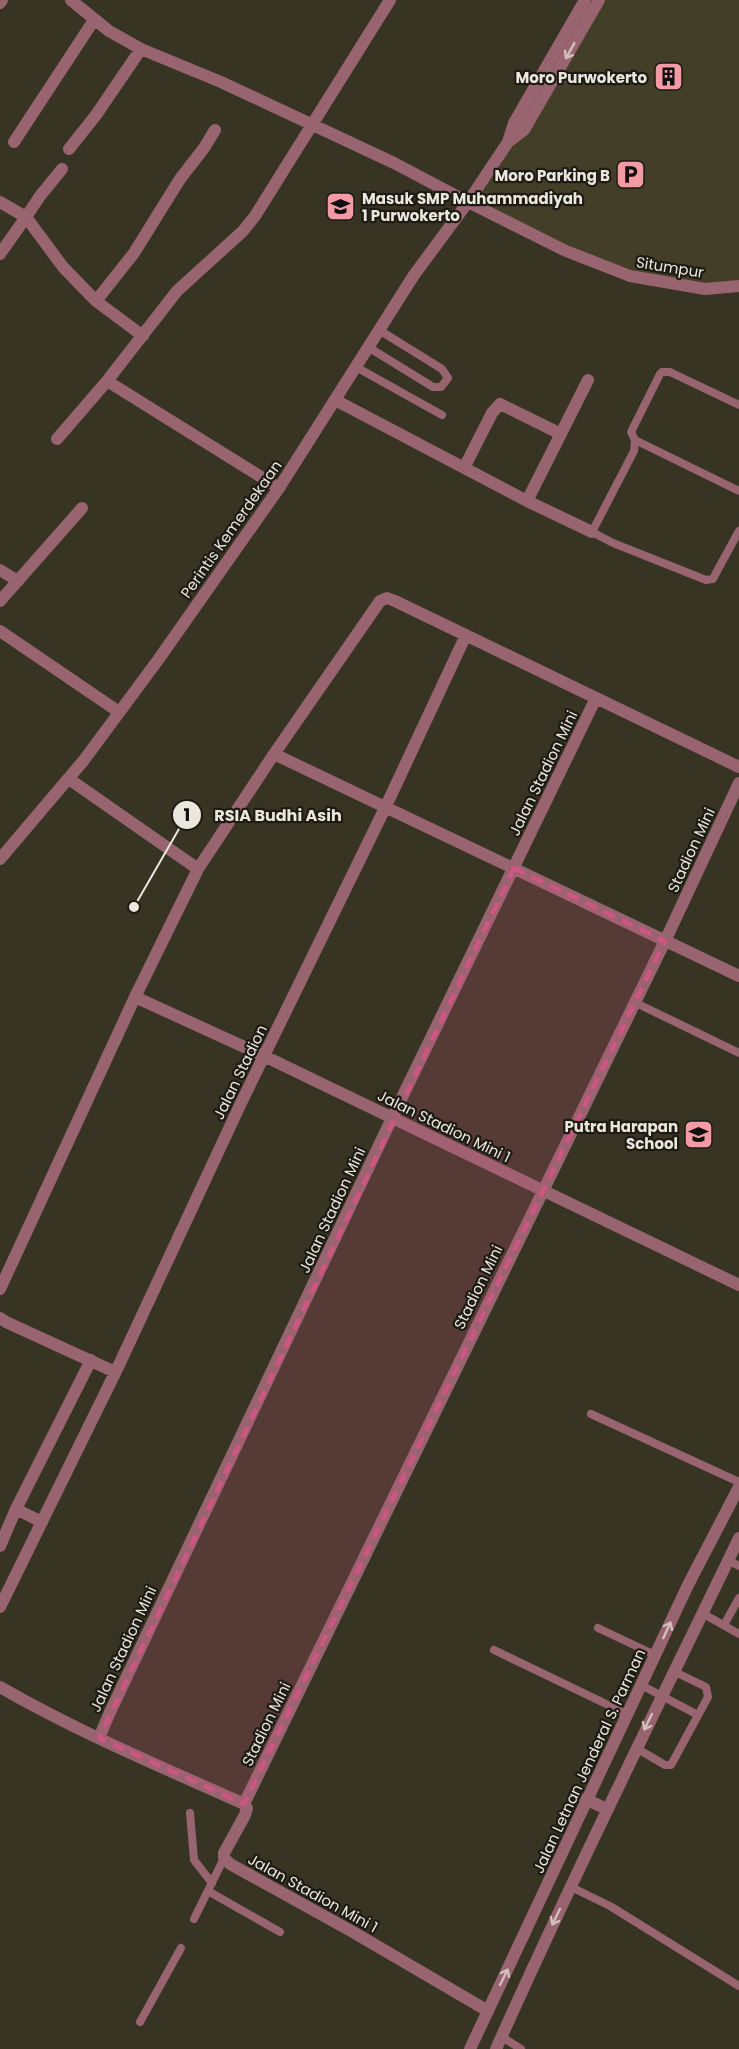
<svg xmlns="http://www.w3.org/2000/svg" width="739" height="2049" font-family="Poppins,sans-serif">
<rect width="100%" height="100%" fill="#383424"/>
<path fill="#433e27" d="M 581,0 L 739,0 L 739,286 L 705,289 L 630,276 L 468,202 Z"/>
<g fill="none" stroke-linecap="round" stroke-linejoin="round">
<path stroke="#98646f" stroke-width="8" d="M 558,73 L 569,79
M 368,347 L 433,387 L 441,387 L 448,378 L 442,369 L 379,330
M 356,367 L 442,415
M 739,405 L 670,372 L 662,372 L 660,374 L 631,432 L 635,440 L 634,451 L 592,532 L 613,543 L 706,580 L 713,579 L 716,573 L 739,531
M 635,440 L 739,491
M 634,1002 L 739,1053
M 591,1414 L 739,1482
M 728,1560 L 739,1566
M 702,1613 L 739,1634
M 724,1625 L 739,1598
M 598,1628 L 655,1655
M 494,1650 L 627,1714
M 641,1685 L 698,1715
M 636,1748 L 665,1765 L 671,1765 L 708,1697 L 706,1687 L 673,1671
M 190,1813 L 194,1860 L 212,1883
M 571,1887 L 610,1906 L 739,1986
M 208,1891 L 280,1932
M 194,1919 L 224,1858
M 140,2022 L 181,1948
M 502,2037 L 521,2049"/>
<path stroke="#98646f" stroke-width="12" d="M 71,0 L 109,31 L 141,49 L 221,82 L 394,163 L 468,202
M 0,3 L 2,0
M 14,142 L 94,20
M 69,149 L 96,115 L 141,49
M 62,169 L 40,196 L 26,217 L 63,267 L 96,301 L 143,336
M 0,202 L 26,217 L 0,254
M 96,301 L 134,253 L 180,179 L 204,148 L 215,130
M 335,400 L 527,501 L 592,532
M 57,439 L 107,381
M 464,468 L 492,413 L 500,404 L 561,434
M 279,488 L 107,381 L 177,291 L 243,231 L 255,216 L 390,0
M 527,501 L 588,380
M 0,570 L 18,581
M 0,601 L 82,508
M 0,631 L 119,712
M 274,754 L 739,976
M 69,779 L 198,869
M 135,997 L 264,1056 L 739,1285
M 0,1289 L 135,997 L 198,869 L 274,754 L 380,601 L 387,598 L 395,601 L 739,767
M 0,1318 L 6,1322 L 115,1372
M 16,1509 L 42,1522
M 0,1546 L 16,1509 L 91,1360
M 0,1607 L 118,1367 L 241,1103 L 386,806 L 466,635
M 0,1687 C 78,1732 162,1767 244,1804 L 247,1808 L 245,1815 L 224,1853 L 224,1858 L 230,1864 L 353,1932 L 488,2011
M 99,1738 L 110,1712 L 392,1118 L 596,698
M 244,1804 L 665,941 L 739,783"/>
<path stroke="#98646f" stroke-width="12" d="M 508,142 L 524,130 L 599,0
M 468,202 L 566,251 L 630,276 L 705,289 L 739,286
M 0,859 L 84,760 L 158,660 L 279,488 L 414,275 L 468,202 L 508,142 L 514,123 L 585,0
M 585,1799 L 607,1809
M 470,2049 L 688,1585 L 739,1487
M 496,2049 C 573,1877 657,1708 739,1538"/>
</g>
<defs><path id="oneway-shaft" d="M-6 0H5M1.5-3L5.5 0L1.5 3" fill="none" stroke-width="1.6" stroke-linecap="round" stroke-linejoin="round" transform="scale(1.5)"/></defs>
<g stroke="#d1c0bc">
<use href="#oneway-shaft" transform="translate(570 51) rotate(119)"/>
<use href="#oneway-shaft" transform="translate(667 1630) rotate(-65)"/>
<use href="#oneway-shaft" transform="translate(648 1722) rotate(116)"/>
<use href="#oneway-shaft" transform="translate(556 1917) rotate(116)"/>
<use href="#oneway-shaft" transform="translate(504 1977) rotate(-64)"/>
</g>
<path fill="#ce5682" fill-opacity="0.2" stroke="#ce5682" stroke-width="4.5" stroke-dasharray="12 8" stroke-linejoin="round" d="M 514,868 L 665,941 L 244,1804 L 99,1738 Z"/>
<defs>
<symbol id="building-square" viewBox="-11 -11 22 22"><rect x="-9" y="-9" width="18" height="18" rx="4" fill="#f49aa5" stroke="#1d1b14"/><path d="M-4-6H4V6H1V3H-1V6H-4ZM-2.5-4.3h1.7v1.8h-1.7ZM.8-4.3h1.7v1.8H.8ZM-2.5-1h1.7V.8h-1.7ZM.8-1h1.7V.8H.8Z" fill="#111"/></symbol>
<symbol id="parking-square" viewBox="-11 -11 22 22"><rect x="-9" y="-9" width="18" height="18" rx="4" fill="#f49aa5" stroke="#1d1b14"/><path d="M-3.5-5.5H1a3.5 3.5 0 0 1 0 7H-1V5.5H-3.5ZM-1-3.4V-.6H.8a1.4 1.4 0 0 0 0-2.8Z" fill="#111"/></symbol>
<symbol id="school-square" viewBox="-11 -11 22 22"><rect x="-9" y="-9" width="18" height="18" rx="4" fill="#f49aa5" stroke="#1d1b14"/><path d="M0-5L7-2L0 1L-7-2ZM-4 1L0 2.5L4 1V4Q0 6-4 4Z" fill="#111"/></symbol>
</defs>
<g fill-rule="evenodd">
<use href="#building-square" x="652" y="60" width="33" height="33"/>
<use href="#parking-square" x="614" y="158" width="33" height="33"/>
<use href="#school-square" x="324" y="190" width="33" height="33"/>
<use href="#school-square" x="682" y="1118" width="33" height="33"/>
</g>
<g text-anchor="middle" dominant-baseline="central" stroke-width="4.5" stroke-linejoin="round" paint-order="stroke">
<g font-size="15" font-weight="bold" fill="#eae7dd" stroke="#1d1b14" text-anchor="end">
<text x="647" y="77">Moro Purwokerto</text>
<text x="610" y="175">Moro Parking B</text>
<text x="362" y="198" text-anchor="start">Masuk SMP Muhammadiyah<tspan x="362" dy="17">1 Purwokerto</tspan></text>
<text x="678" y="1126">Putra Harapan<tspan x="678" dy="17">School</tspan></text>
</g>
<g font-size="15" fill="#eae7dd" stroke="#1d1b14">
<text transform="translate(670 267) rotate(9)">Situmpur</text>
<text transform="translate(231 529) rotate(-55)">Perintis Kemerdekaan</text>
<text transform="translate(543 773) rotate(-64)">Jalan Stadion Mini</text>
<text transform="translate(691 850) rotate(-65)">Stadion Mini</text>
<text transform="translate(240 1072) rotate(-64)">Jalan Stadion</text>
<text transform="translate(444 1126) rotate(26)">Jalan Stadion Mini 1</text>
<text transform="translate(332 1210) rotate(-65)">Jalan Stadion Mini</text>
<text transform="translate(478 1287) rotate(-64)">Stadion Mini</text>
<text transform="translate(123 1649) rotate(-65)">Jalan Stadion Mini</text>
<text transform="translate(266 1724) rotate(-64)">Stadion Mini</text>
<text transform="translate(589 1761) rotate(-65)">Jalan Letnan Jenderal S. Parman</text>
<text transform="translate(313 1893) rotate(29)">Jalan Stadion Mini 1</text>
</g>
</g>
<path fill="none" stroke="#eae7dd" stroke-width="2" d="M134 907L187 815"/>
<g fill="#eae7dd" stroke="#1d1b14" stroke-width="2">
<circle cx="134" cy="907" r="6"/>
<circle cx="187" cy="815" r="15"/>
</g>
<g font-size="18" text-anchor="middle" font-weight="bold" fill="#111">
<text x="187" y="821">1</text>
</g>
<g font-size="16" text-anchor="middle" font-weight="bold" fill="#eae7dd" stroke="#1d1b14" stroke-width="4.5" stroke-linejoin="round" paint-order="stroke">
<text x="278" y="821">RSIA Budhi Asih</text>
</g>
</svg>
